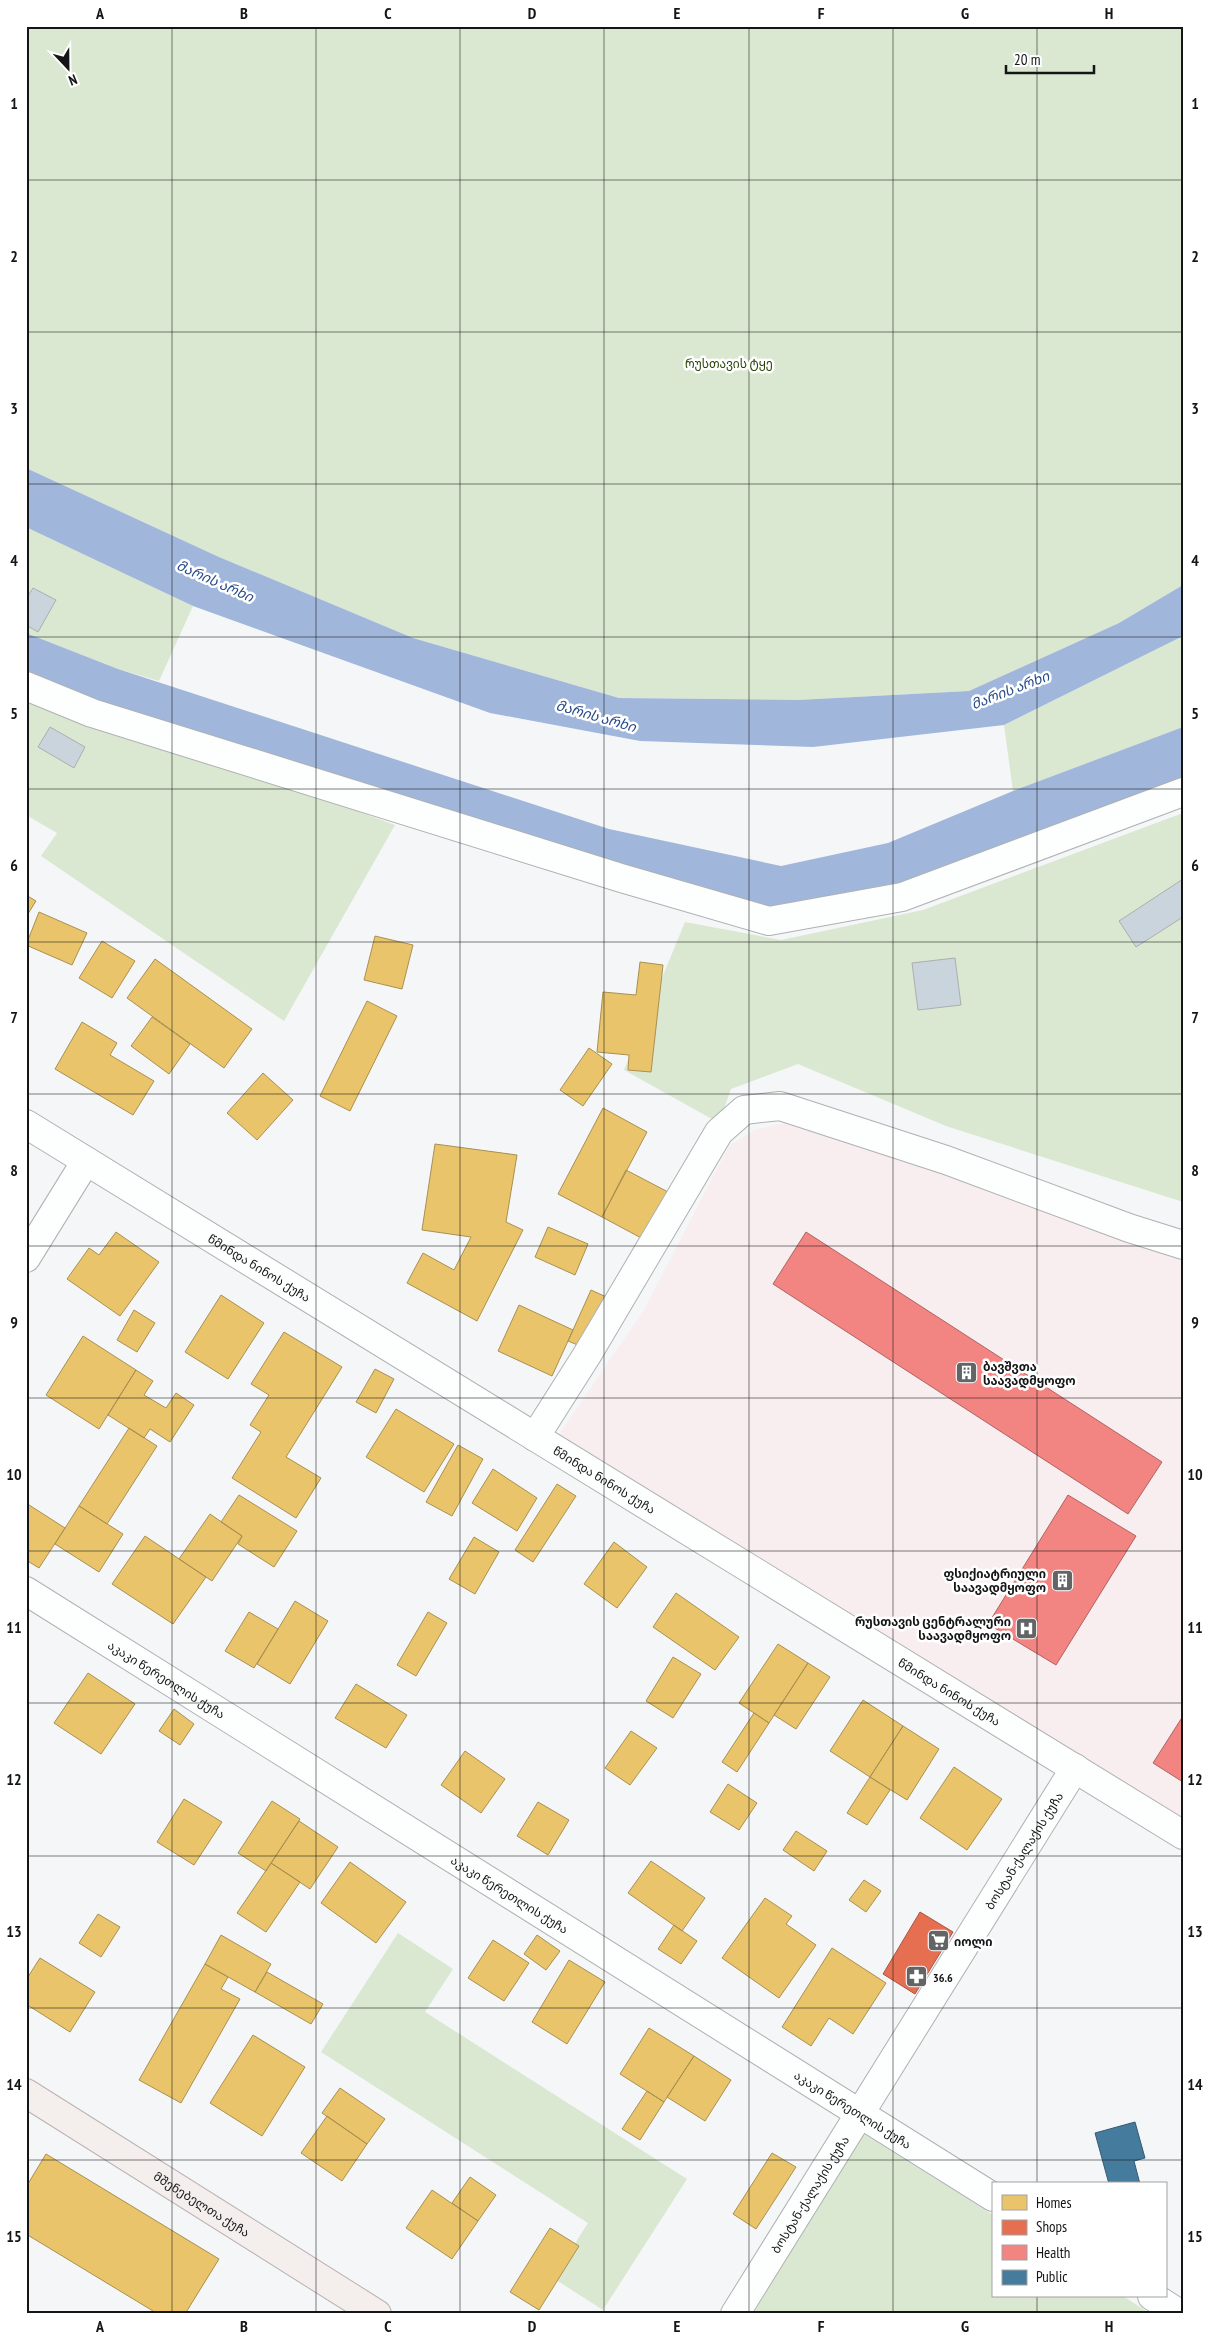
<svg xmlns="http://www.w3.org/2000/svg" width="1209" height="2340" font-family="'PT Sans Narrow','Noto Sans Georgian',sans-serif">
<rect width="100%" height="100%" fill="#f4f6f8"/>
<path fill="#f8edef" d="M 788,1122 L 1076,1215 L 1183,1254 L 1183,1821 L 558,1436 L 644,1310 L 729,1146 L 755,1130 Z"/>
<path fill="#dae8d1" d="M 26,26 L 1183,26 L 1183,585 L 1119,623 L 969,691 L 798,700 L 619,698 L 413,638 L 219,557 L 26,468 Z
M 26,526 L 193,606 L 159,681 L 118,669 L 26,633 Z
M 1183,636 L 1183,727 L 1013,791 L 1004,725 Z
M 26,689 L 395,825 L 284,1021 L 41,856 L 57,833 L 26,815 Z
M 1183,813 L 1183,1202 L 946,1126 L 798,1064 L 731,1089 L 719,1123 L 624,1070 L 685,922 L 781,940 L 923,910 Z
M 398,1933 L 453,1969 L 425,2012 L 687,2179 L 603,2310 L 553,2278 L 588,2223 L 321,2052 Z
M 862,2133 L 993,2215 L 993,2296 L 1123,2296 L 1151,2314 L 746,2314 Z"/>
<path fill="#a0b6db" d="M 26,468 L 219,557 L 413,638 L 619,698 L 798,700 L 969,691 L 1119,623 L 1183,585 L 1183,636 L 1004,725 L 813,747 L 640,741 L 490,713 L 193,606 L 26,527 Z
M 26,633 L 118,669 L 609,829 L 781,866 L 888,843 L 1013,791 L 1183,727 L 1183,778 L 1102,810 L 907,881 L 773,907 L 596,863 L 319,769 L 204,737 L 82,698 L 26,674 Z"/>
<path fill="#e9c46a" stroke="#a99051" d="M 26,895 L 36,901 L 26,917 Z
M 39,912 L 87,933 L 72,965 L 26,945 Z
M 375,936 L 413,945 L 402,989 L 364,980 Z
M 102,941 L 135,961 L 112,998 L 79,978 Z
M 155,959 L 252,1029 L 224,1068 L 127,998 Z
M 640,962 L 663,965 L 651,1072 L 628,1070 L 629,1055 L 597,1052 L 603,992 L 636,995 Z
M 367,1001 L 397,1016 L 350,1111 L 320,1096 Z
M 152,1017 L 190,1044 L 169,1074 L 131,1046 Z
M 82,1022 L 117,1043 L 110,1055 L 154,1081 L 133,1115 L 55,1069 Z
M 589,1048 L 612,1064 L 583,1106 L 560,1090 Z
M 263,1073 L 293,1100 L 257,1140 L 227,1113 Z
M 603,1108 L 647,1132 L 602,1217 L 558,1194 Z
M 435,1144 L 517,1155 L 506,1222 L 523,1230 L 477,1321 L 407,1283 L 423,1253 L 454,1270 L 471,1237 L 422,1230 Z
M 626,1170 L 670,1193 L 645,1240 L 602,1217 Z
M 548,1227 L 588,1244 L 575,1275 L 535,1257 Z
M 116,1232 L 159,1262 L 120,1316 L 67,1279 L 89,1248 L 99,1255 Z
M 591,1290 L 613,1300 L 585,1348 L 568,1341 Z
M 221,1295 L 264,1323 L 228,1379 L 185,1352 Z
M 519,1305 L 573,1330 L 552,1376 L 498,1351 Z
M 134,1310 L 155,1323 L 137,1352 L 117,1340 Z
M 284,1332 L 342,1367 L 286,1457 L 321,1478 L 296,1518 L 232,1478 L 261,1432 L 250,1425 L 269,1395 L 251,1384 Z
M 83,1336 L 136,1370 L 99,1429 L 46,1395 Z
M 375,1369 L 394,1379 L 376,1413 L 356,1402 Z
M 136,1370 L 153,1381 L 144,1395 L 166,1408 L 176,1393 L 194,1405 L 170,1442 L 150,1429 L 144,1438 L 108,1415 Z
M 396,1409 L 454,1444 L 424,1492 L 366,1457 Z
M 129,1428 L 157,1446 L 107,1524 L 79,1506 Z
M 458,1445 L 483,1459 L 452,1516 L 426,1502 Z
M 493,1469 L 537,1498 L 517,1531 L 472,1503 Z
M 557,1484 L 576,1496 L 533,1562 L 515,1550 Z
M 239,1495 L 297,1531 L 274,1567 L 238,1544 L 242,1536 L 221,1522 Z
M 26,1503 L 65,1528 L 39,1568 L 26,1560 Z
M 79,1506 L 123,1534 L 99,1572 L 55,1544 Z
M 210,1514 L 242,1536 L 212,1581 L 179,1559 Z
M 145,1536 L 206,1577 L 173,1624 L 112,1584 Z
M 474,1537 L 499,1552 L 475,1594 L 449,1579 Z
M 614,1542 L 647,1567 L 617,1608 L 584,1584 Z
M 676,1593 L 739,1637 L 715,1670 L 653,1627 Z
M 295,1601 L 328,1621 L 290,1684 L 257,1664 Z
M 249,1612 L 278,1629 L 254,1668 L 225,1651 Z
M 428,1612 L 447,1623 L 416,1676 L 397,1665 Z
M 778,1644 L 808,1663 L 769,1723 L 739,1703 Z
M 673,1657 L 701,1674 L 673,1718 L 646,1701 Z
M 808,1663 L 830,1677 L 796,1729 L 774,1715 Z
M 88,1673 L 135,1704 L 101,1754 L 54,1723 Z
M 356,1684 L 407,1715 L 386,1748 L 335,1718 Z
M 863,1700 L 903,1726 L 870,1777 L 830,1751 Z
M 174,1709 L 194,1724 L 180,1745 L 159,1731 Z
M 754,1713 L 769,1723 L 737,1772 L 722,1762 Z
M 903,1726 L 939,1749 L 907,1800 L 870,1777 Z
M 631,1731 L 657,1748 L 630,1785 L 605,1768 Z
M 465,1751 L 505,1779 L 481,1813 L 441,1785 Z
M 954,1767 L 1002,1799 L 967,1850 L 920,1818 Z
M 870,1777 L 890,1790 L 867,1825 L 847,1813 Z
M 728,1784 L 757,1803 L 739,1830 L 710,1812 Z
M 184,1799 L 222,1822 L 194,1865 L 157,1842 Z
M 272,1801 L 300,1819 L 266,1871 L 238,1853 Z
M 538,1802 L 569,1820 L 548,1855 L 517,1836 Z
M 299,1821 L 338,1847 L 310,1889 L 271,1863 Z
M 796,1831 L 827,1851 L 814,1871 L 783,1850 Z
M 651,1861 L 705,1898 L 682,1931 L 628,1893 Z
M 350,1862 L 406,1902 L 376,1943 L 321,1903 Z
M 271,1863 L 300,1882 L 266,1932 L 237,1913 Z
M 864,1880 L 881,1891 L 866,1912 L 849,1900 Z
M 765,1898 L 792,1916 L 786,1924 L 816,1945 L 779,1998 L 722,1958 Z
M 98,1914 L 120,1927 L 101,1957 L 79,1943 Z
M 674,1925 L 697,1941 L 681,1964 L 658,1949 Z
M 221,1935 L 271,1964 L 255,1992 L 205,1964 Z
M 537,1935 L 560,1951 L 546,1970 L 524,1954 Z
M 493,1940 L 529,1963 L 504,2001 L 468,1978 Z
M 832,1948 L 886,1983 L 853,2034 L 829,2018 L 811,2046 L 782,2027 Z
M 40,1958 L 95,1992 L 70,2032 L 26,2004 L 26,1980 Z
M 569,1960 L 605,1982 L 567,2044 L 532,2022 Z
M 205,1964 L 228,1977 L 221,1989 L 240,1999 L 181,2103 L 139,2080 Z
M 267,1972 L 323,2004 L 311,2024 L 255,1992 Z
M 649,2028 L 694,2056 L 664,2102 L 620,2074 Z
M 253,2035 L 305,2067 L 262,2136 L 210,2103 Z
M 694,2056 L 731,2080 L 705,2121 L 667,2097 Z
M 340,2088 L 385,2119 L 367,2144 L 322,2113 Z
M 647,2091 L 664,2102 L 640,2140 L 622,2129 Z
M 327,2116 L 367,2144 L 342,2181 L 301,2153 Z
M 772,2153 L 796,2167 L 756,2229 L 733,2214 Z
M 46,2154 L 219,2259 L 185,2314 L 151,2314 L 153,2311 L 26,2234 L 26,2187 Z
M 470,2177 L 496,2195 L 478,2221 L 452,2203 Z
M 432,2190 L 478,2221 L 452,2259 L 406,2228 Z
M 550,2228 L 579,2246 L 539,2310 L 510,2292 Z"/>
<path fill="#e76f51" stroke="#a8543f" d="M 920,1912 L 953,1932 L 915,1994 L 883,1974 Z"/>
<path fill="#f28482" stroke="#af6362" d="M 806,1232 L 1162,1462 L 1128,1514 L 773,1284 Z
M 1068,1495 L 1136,1536 L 1056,1665 L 988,1624 Z
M 1183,1716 L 1183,1782 L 1153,1763 Z"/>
<path fill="#457b9d" stroke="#365c74" d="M 1135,2122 L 1145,2158 L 1134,2161 L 1140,2184 L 1109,2184 L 1095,2133 Z"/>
<path fill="#c9d4dc" stroke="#acaeaf" d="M 33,588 L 56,600 L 38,632 L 26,625 L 26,599 Z
M 50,727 L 85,747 L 74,768 L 38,747 Z
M 1183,879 L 1183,917 L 1136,947 L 1119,921 Z
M 955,958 L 961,1005 L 918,1010 L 912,963 Z"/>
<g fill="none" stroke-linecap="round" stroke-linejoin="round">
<defs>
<g id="street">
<path d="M 26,686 L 92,713 L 621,878 L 769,921 L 902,897 L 1183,792"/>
<path id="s1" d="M 26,1124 L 1183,1835"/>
<path d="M 26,1258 L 86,1161"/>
<path d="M 535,1437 L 587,1355 L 719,1132 L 744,1110 L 780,1106 L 946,1160 L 1129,1228 L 1183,1245"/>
<path id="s2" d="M 26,1591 L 993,2197"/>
<path d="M 1152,2296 L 1180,2314"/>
<path id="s3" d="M 735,2314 L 1075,1768"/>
</g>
<g id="primary">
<path id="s4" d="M 26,2093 L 377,2314"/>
</g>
</defs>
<use href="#street" stroke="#afb1b2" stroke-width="30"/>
<use href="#primary" stroke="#bcb2b2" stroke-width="30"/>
<use href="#street" stroke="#fdfefe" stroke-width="28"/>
<use href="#primary" stroke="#f4eeed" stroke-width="28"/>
</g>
<path fill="none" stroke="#141516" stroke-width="1" stroke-opacity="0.55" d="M 172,26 L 172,2314M 316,26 L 316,2314M 460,26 L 460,2314M 604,26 L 604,2314M 749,26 L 749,2314M 893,26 L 893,2314M 1037,26 L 1037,2184M 26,180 L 1183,180M 26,332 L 1183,332M 26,484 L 1183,484M 26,637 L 1183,637M 26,789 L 1183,789M 26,942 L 1183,942M 26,1094 L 1183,1094M 26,1246 L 1183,1246M 26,1398 L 1183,1398M 26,1551 L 1183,1551M 26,1703 L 1183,1703M 26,1856 L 1183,1856M 26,2008 L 1183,2008M 26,2160 L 1183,2160M 1037,2296 L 1037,2314"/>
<defs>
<symbol id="building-square" viewBox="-11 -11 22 22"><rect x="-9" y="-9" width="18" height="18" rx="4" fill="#626465" stroke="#fff"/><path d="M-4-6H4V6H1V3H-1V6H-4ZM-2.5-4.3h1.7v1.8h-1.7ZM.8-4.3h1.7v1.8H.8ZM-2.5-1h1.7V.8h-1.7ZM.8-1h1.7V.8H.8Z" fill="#fff"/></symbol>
<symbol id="hospital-square" viewBox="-11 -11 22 22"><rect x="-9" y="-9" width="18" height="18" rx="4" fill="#626465" stroke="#fff"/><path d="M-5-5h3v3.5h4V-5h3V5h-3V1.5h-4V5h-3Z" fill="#fff"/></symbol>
<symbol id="supermarket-square" viewBox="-11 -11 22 22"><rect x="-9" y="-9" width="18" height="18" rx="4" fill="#626465" stroke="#fff"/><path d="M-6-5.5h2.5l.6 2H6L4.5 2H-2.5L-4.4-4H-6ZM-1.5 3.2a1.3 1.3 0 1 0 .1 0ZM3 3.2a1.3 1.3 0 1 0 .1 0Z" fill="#fff"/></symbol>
<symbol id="pharmacy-square" viewBox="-11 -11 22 22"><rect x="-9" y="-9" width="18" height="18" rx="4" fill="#626465" stroke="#fff"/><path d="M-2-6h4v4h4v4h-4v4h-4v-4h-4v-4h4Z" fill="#fff"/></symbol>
</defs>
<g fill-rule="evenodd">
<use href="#building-square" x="954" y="1360" width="25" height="25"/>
<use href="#building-square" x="1050" y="1568" width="25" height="25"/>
<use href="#hospital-square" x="1014" y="1616" width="25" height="25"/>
<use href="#supermarket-square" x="926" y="1928" width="25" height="25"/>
<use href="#pharmacy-square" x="904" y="1964" width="25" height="25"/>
</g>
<g text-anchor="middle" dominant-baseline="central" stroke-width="5" stroke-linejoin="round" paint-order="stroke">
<g font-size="12" fill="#284203" stroke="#fff">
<text x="729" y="363">რუსთავის ტყე</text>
</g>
<g font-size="12" fill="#141516" stroke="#fff">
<text stroke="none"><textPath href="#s1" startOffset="274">წმინდა ნინოს ქუჩა</textPath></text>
<text stroke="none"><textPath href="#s1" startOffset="679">წმინდა ნინოს ქუჩა</textPath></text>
<text stroke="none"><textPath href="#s2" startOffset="166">აკაკი წერეთლის ქუჩა</textPath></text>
<text stroke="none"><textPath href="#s1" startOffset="1084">წმინდა ნინოს ქუჩა</textPath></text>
<text stroke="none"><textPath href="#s3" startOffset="546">ბოსტან-ქალაქის ქუჩა</textPath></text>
<text stroke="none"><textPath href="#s2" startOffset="571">აკაკი წერეთლის ქუჩა</textPath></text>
<text stroke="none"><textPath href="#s2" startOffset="976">აკაკი წერეთლის ქუჩა</textPath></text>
<text stroke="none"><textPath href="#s3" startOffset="141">ბოსტან-ქალაქის ქუჩა</textPath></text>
<text stroke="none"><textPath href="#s4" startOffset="208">მშენებელთა ქუჩა</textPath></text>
</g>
<g font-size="12" font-weight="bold" fill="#141516" stroke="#fff" text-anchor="start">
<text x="983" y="1366">ბავშვთა<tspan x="983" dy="14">საავადმყოფო</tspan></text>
<text x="1046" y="1573" text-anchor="end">ფსიქიატრიული<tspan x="1046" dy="14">საავადმყოფო</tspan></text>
<text x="1011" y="1621" text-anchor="end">რუსთავის ცენტრალური<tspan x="1011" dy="14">საავადმყოფო</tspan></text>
<text x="954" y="1941">იოლი</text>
<text x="933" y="1977">36.6</text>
</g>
<g font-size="14" font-style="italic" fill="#264b8a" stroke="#fff">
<text transform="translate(215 581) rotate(24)">მარის არხი</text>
<text transform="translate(1010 690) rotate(-21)">მარის არხი</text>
<text transform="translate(596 716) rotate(16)">მარის არხი</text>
</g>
</g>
<rect width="1209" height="2340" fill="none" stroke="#ffffff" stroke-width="55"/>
<rect x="992" y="2182" width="175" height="115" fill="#ffffff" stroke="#a1a1a2"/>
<rect x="1002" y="2195" width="25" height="15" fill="#e9c46a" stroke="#a1a1a2"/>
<text x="1036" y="2208" font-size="15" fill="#141516">Homes</text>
<rect x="1002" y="2220" width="25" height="15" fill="#e76f51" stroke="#a1a1a2"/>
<text x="1036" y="2232" font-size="15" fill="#141516">Shops</text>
<rect x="1002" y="2245" width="25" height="15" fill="#f28482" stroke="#a1a1a2"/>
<text x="1036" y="2258" font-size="15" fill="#141516">Health</text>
<rect x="1002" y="2270" width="25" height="15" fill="#457b9d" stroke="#a1a1a2"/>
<text x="1036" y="2282" font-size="15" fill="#141516">Public</text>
<g transform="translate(68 68) rotate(158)" stroke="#ffffff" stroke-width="4" paint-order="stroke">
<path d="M0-4L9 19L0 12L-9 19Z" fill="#141516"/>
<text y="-8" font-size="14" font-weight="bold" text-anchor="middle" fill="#141516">N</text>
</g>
<path d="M1006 65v8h88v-8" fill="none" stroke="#141516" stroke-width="2.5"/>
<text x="1014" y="65" font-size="15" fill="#141516" stroke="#ffffff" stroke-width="4" paint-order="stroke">20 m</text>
<rect x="28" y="28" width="1154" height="2284" fill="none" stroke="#141516" stroke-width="2"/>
<g font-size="16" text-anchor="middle" font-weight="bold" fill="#141516">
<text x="100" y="19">A</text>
<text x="244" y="19">B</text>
<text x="388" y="19">C</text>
<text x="532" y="19">D</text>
<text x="677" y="19">E</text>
<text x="821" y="19">F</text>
<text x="965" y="19">G</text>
<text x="1109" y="19">H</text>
<text x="14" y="109">1</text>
<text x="1195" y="109">1</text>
<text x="14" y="262">2</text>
<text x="1195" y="262">2</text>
<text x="14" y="414">3</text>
<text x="1195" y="414">3</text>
<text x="14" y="566">4</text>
<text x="1195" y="566">4</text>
<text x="14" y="719">5</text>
<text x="1195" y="719">5</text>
<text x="14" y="871">6</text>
<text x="1195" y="871">6</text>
<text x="14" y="1023">7</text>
<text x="1195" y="1023">7</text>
<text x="14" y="1176">8</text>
<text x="1195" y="1176">8</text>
<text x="14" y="1328">9</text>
<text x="1195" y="1328">9</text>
<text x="14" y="1480">10</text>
<text x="1195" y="1480">10</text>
<text x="14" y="1633">11</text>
<text x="1195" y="1633">11</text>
<text x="14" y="1785">12</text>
<text x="1195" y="1785">12</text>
<text x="14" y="1937">13</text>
<text x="1195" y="1937">13</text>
<text x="14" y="2090">14</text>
<text x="1195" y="2090">14</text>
<text x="14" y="2242">15</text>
<text x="1195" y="2242">15</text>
<text x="100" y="2332">A</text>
<text x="244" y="2332">B</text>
<text x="388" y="2332">C</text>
<text x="532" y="2332">D</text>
<text x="677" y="2332">E</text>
<text x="821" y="2332">F</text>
<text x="965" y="2332">G</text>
<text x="1109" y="2332">H</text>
</g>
</svg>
